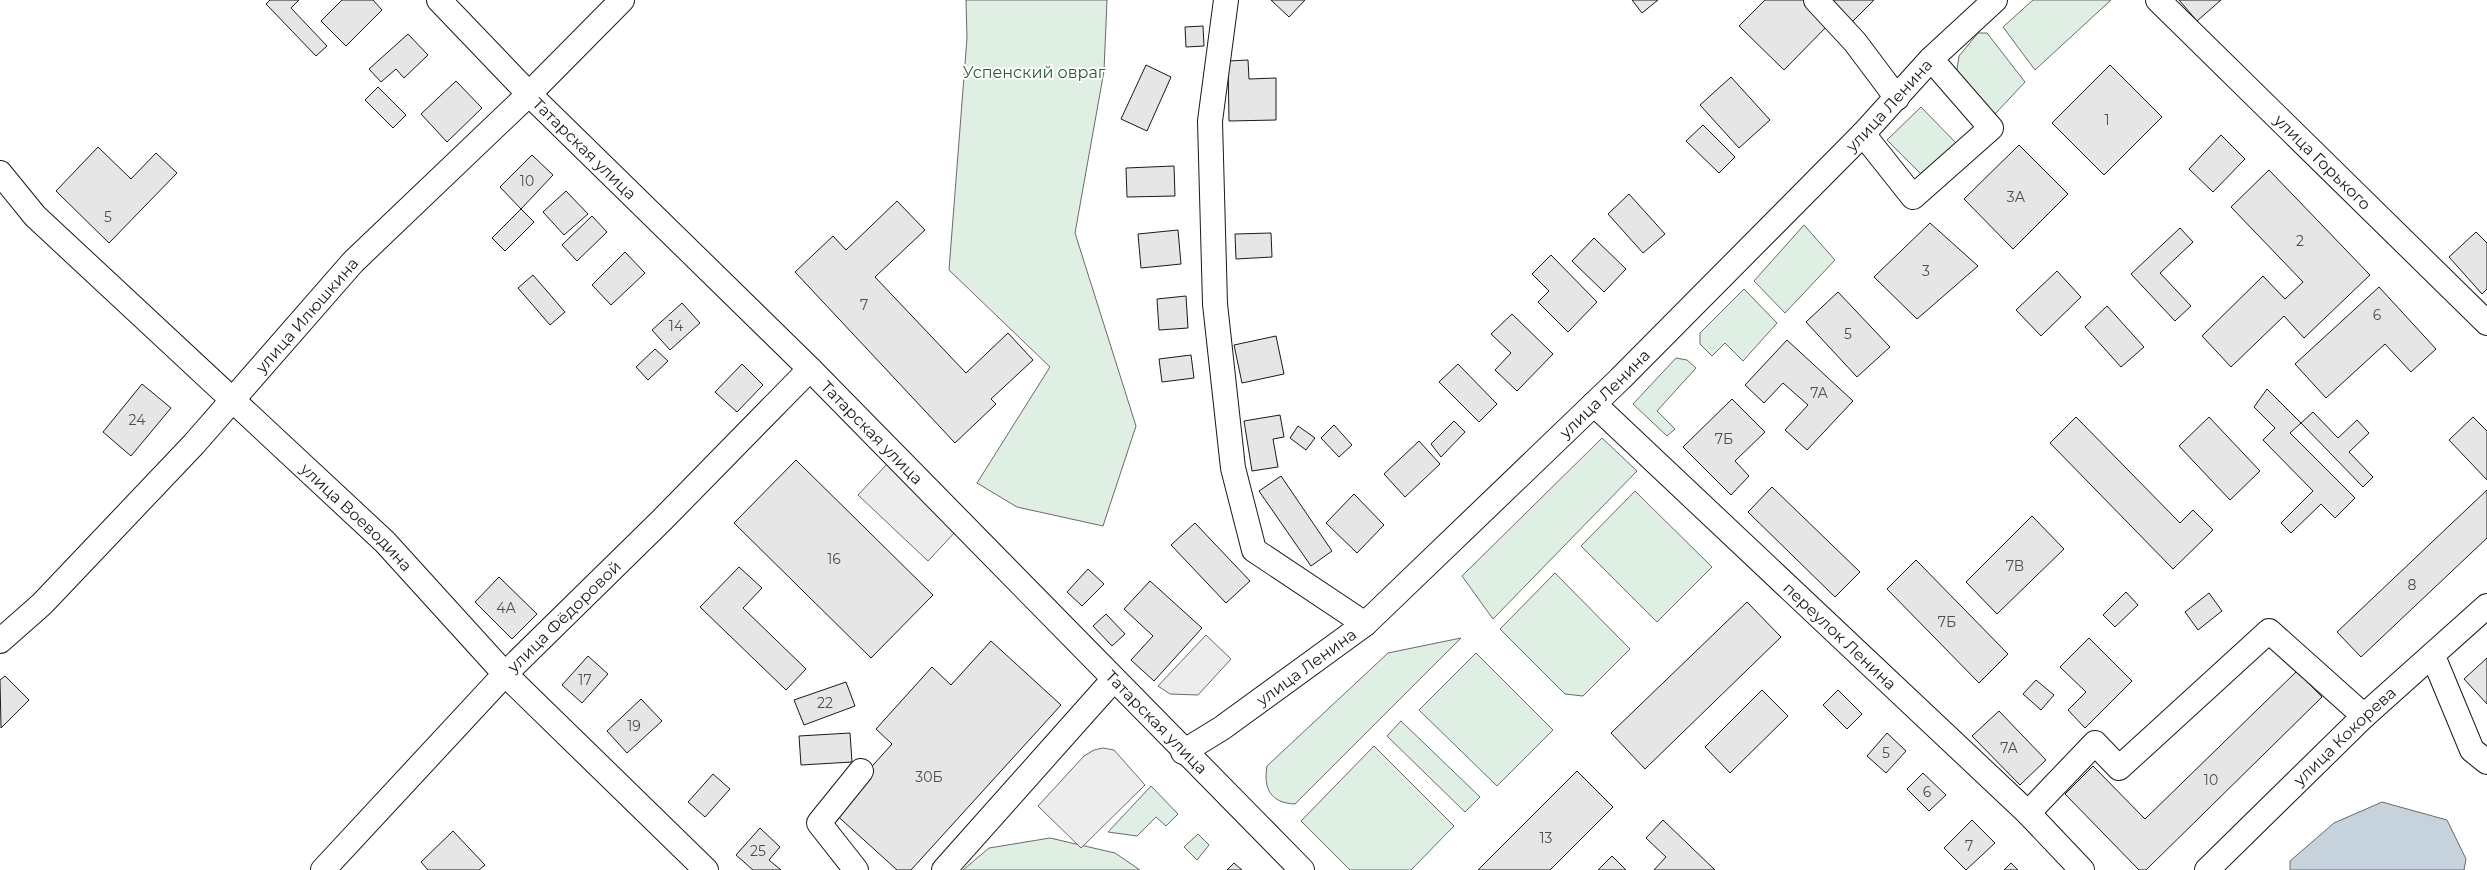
<svg xmlns="http://www.w3.org/2000/svg" width="2487" height="870" font-family="Montserrat,sans-serif">
<rect width="100%" height="100%" fill="#fff"/>
<path fill="#e0efe3" stroke="#6a6a6a" d="M 966,0 L 1107,0 L 1104,71 L 1075,233 L 1136,426 L 1103,526 L 1017,507 L 977,483 L 1050,367 L 949,270 L 967,38 Z
M 2033,0 L 2111,0 L 2035,70 L 2003,27 Z
M 1978,33 L 1987,33 L 2025,82 L 1994,115 L 1956,76 L 1959,56 Z
M 1921,107 L 1959,146 L 1922,175 L 1887,140 Z
M 1804,225 L 1835,260 L 1785,313 L 1754,281 Z
M 1744,289 L 1777,323 L 1743,361 L 1725,343 L 1712,356 L 1700,344 L 1700,333 Z
M 1676,358 L 1687,360 L 1696,368 L 1657,411 L 1675,429 L 1667,436 L 1633,404 Z
M 1602,438 L 1637,471 L 1493,619 L 1462,576 Z
M 1635,491 L 1712,567 L 1657,622 L 1581,546 Z
M 1555,573 L 1630,649 L 1583,696 L 1565,694 L 1500,629 Z
M 1461,638 L 1295,804 C 1271,803 1263,789 1267,766 L 1388,653 Z
M 1476,653 L 1553,730 L 1497,786 L 1419,710 Z
M 1401,721 L 1480,797 L 1465,812 L 1387,736 Z
M 1374,746 L 1454,826 L 1411,870 L 1350,870 L 1301,821 Z
M 1151,786 L 1178,814 L 1166,826 L 1156,817 L 1137,836 L 1108,832 Z
M 1198,834 L 1209,845 L 1197,860 L 1184,847 Z
M 1050,838 L 1115,853 L 1140,870 L 963,870 L 989,848 Z"/>
<path fill="#ededed" stroke="#6a6a6a" d="M 887,464 L 957,530 L 928,561 L 858,495 Z
M 1206,635 L 1231,659 L 1198,695 L 1170,694 L 1158,686 Z
M 1103,748 L 1114,750 L 1145,785 L 1081,848 L 1038,806 L 1084,756 L 1094,750 Z"/>
<path fill="#c6d2dc" stroke="#6a6a6a" d="M 2382,802 L 2447,820 L 2466,859 L 2464,870 L 2290,870 L 2290,861 L 2334,823 Z"/>
<path fill="#e6e6e6" stroke="#1a1a1a" d="M 270,0 L 299,0 L 291,8 L 327,46 L 316,56 L 266,4 Z
M 342,0 L 373,0 L 382,10 L 346,46 L 321,21 Z
M 1271,0 L 1305,0 L 1289,17 Z
M 1632,0 L 1658,0 L 1642,13 Z
M 1765,0 L 1812,0 L 1833,20 L 1784,70 L 1739,26 Z
M 1819,0 L 1874,0 L 1846,28 Z
M 2179,0 L 2221,0 L 2197,21 Z
M 1203,26 L 1204,46 L 1186,47 L 1185,27 Z
M 408,34 L 428,55 L 404,78 L 396,69 L 381,82 L 369,69 Z
M 1248,60 L 1249,79 L 1276,78 L 1276,120 L 1229,121 L 1228,61 Z
M 1146,65 L 1171,77 L 1147,131 L 1121,119 Z
M 2110,65 L 2162,117 L 2104,175 L 2052,123 Z
M 1731,77 L 1770,120 L 1739,148 L 1700,105 Z
M 456,81 L 482,108 L 447,142 L 421,114 Z
M 378,87 L 406,115 L 393,128 L 365,100 Z
M 1703,125 L 1735,157 L 1719,173 L 1686,141 Z
M 2221,135 L 2245,159 L 2213,192 L 2189,169 Z
M 2019,145 L 2068,194 L 2013,249 L 1964,199 Z
M 98,147 L 131,179 L 156,153 L 177,173 L 109,243 L 56,191 Z
M 532,155 L 553,175 L 521,209 L 500,187 Z
M 1174,166 L 1175,196 L 1127,197 L 1126,168 Z
M 2269,170 L 2370,275 L 2304,338 L 2284,316 L 2231,367 L 2202,336 L 2263,276 L 2285,299 L 2303,282 L 2231,207 Z
M 566,191 L 588,214 L 564,235 L 543,212 Z
M 1629,194 L 1665,234 L 1643,253 L 1608,214 Z
M 897,201 L 925,230 L 875,277 L 966,373 L 1008,333 L 1033,360 L 991,399 L 996,404 L 955,443 L 795,272 L 833,236 L 846,250 Z
M 521,209 L 534,222 L 505,251 L 492,238 Z
M 592,216 L 607,232 L 577,261 L 562,245 Z
M 1930,223 L 1978,266 L 1917,319 L 1874,277 Z
M 2180,228 L 2193,242 L 2160,273 L 2191,306 L 2175,321 L 2131,274 Z
M 1178,230 L 1181,264 L 1141,268 L 1138,234 Z
M 2476,232 L 2487,243 L 2487,289 L 2482,294 L 2449,257 Z
M 1271,233 L 1272,257 L 1236,259 L 1235,234 Z
M 1594,238 L 1626,269 L 1604,292 L 1572,261 Z
M 625,252 L 645,273 L 611,305 L 592,285 Z
M 1551,255 L 1597,302 L 1568,332 L 1538,302 L 1549,291 L 1532,274 Z
M 2057,271 L 2081,297 L 2041,336 L 2016,310 Z
M 533,275 L 565,312 L 550,325 L 518,288 Z
M 2379,287 L 2436,349 L 2411,372 L 2385,344 L 2326,398 L 2295,364 Z
M 1838,292 L 1890,347 L 1857,377 L 1806,322 Z
M 1186,296 L 1188,328 L 1159,330 L 1157,299 Z
M 682,303 L 700,323 L 670,350 L 652,330 Z
M 2107,306 L 2144,347 L 2121,367 L 2085,327 Z
M 1512,314 L 1553,354 L 1517,391 L 1495,370 L 1511,353 L 1491,334 Z
M 1276,336 L 1284,374 L 1242,383 L 1234,345 Z
M 1787,340 L 1853,401 L 1807,450 L 1785,430 L 1808,405 L 1783,383 L 1764,403 L 1745,385 Z
M 655,349 L 668,361 L 648,380 L 636,367 Z
M 1191,355 L 1194,378 L 1162,382 L 1159,359 Z
M 742,364 L 763,385 L 737,412 L 715,392 Z
M 1458,364 L 1497,404 L 1479,422 L 1439,382 Z
M 142,384 L 171,408 L 131,456 L 103,432 Z
M 2267,389 L 2301,423 L 2290,433 L 2355,498 L 2335,518 L 2321,504 L 2291,533 L 2281,523 L 2313,491 L 2263,440 L 2275,428 L 2254,407 Z
M 1732,399 L 1765,432 L 1735,461 L 1749,476 L 1731,495 L 1683,447 Z
M 2313,412 L 2338,438 L 2357,420 L 2369,433 L 2349,452 L 2373,477 L 2363,487 L 2301,423 Z
M 1280,415 L 1284,437 L 1273,439 L 1278,467 L 1252,471 L 1244,421 Z
M 2076,417 L 2180,523 L 2193,510 L 2213,530 L 2173,569 L 2050,443 Z
M 2209,417 L 2260,471 L 2230,500 L 2179,446 Z
M 2473,417 L 2487,431 L 2487,480 L 2449,440 Z
M 1454,421 L 1465,432 L 1441,457 L 1431,444 Z
M 1334,425 L 1352,445 L 1339,457 L 1321,438 Z
M 1298,426 L 1315,438 L 1306,450 L 1290,438 Z
M 1419,441 L 1440,464 L 1405,497 L 1384,474 Z
M 796,460 L 933,595 L 871,658 L 734,523 Z
M 1281,476 L 1332,551 L 1311,566 L 1259,491 Z
M 1772,487 L 1860,572 L 1835,597 L 1748,512 Z
M 2487,490 L 2487,538 L 2361,657 L 2337,632 Z
M 1354,494 L 1384,525 L 1357,553 L 1326,523 Z
M 2032,516 L 2064,549 L 1997,614 L 1966,582 Z
M 1195,523 L 1250,581 L 1226,603 L 1171,545 Z
M 1916,560 L 2008,654 L 1979,683 L 1887,589 Z
M 739,567 L 762,588 L 743,608 L 806,669 L 786,690 L 700,607 Z
M 1088,569 L 1104,584 L 1082,606 L 1067,592 Z
M 499,577 L 537,614 L 512,639 L 475,602 Z
M 1150,581 L 1202,628 L 1154,681 L 1131,660 L 1153,636 L 1124,609 Z
M 2126,592 L 2138,605 L 2115,627 L 2103,615 Z
M 2209,593 L 2222,611 L 2198,630 L 2185,612 Z
M 1747,602 L 1781,637 L 1645,769 L 1611,733 Z
M 1106,614 L 1125,634 L 1112,646 L 1093,626 Z
M 2089,638 L 2132,681 L 2085,728 L 2068,710 L 2086,692 L 2060,667 Z
M 991,641 L 1061,705 L 911,870 L 897,870 L 832,811 L 892,744 L 876,729 L 932,667 L 951,685 Z
M 588,656 L 608,674 L 582,703 L 562,685 Z
M 2487,658 L 2487,704 L 2464,679 Z
M 2297,671 L 2322,697 L 2146,870 L 2139,870 L 2065,794 L 2093,766 L 2145,819 Z
M 5,676 L 29,700 L 1,728 L 0,680 Z
M 2036,680 L 2054,695 L 2041,710 L 2023,694 Z
M 846,682 L 855,706 L 804,725 L 794,700 Z
M 1762,690 L 1788,716 L 1730,773 L 1705,747 Z
M 1838,690 L 1862,714 L 1847,729 L 1823,705 Z
M 641,699 L 662,721 L 627,753 L 607,731 Z
M 1999,711 L 2046,760 L 2020,785 L 1972,736 Z
M 850,733 L 852,762 L 801,765 L 799,736 Z
M 1887,733 L 1906,751 L 1886,773 L 1867,756 Z
M 1577,771 L 1613,807 L 1550,870 L 1478,870 Z
M 1923,773 L 1946,795 L 1929,811 L 1907,789 Z
M 713,774 L 730,789 L 705,817 L 688,802 Z
M 1663,820 L 1715,870 L 1654,870 L 1666,857 L 1646,838 Z
M 1972,820 L 1995,843 L 1966,870 L 1944,848 Z
M 760,828 L 780,847 L 769,860 L 781,870 L 753,870 L 736,855 Z
M 453,831 L 485,865 L 479,870 L 428,870 L 421,862 Z
M 1612,856 L 1626,870 L 1598,870 Z
M 1234,863 L 1242,870 L 1227,870 Z
M 2011,863 L 2018,870 L 2004,870 Z"/>
<g fill="none" stroke-linecap="round" stroke-linejoin="round">
<defs>
<g id="minor">
<path id="s1" d="M 439,0 L 529,94 L 810,369 L 1302,870"/>
<path d="M 1226,0 L 1210,121 L 1215,304 L 1233,468 L 1254,550 L 1365,624"/>
<path d="M 1816,0 L 1855,42 L 1897,98"/>
<path id="s2" d="M 2158,0 L 2487,323"/>
<path d="M 1863,134 L 1913,197 L 1991,128 L 1931,59"/>
<path id="s3" d="M 0,173 L 35,216 L 385,542 L 505,674 L 706,870"/>
<path id="s4" d="M 1594,404 L 2028,813 L 2082,870"/>
<path id="s5" d="M 0,641 L 42,604 L 194,444 L 353,262 L 529,94 L 622,0"/>
<path d="M 2433,656 L 2472,750 L 2487,762"/>
<path id="s6" d="M 1183,752 L 1222,728 L 1365,624 L 1620,379 L 1863,134 L 1931,59 L 1995,0"/>
<path d="M 2028,813 L 2095,743 L 2119,768 L 2269,631 L 2364,716"/>
<path id="s7" d="M 323,870 L 505,674 L 662,520 L 810,369"/>
<path d="M 856,870 L 819,823 L 861,771"/>
<path d="M 944,870 L 1114,679"/>
<path id="s8" d="M 2207,870 L 2364,716 L 2487,606"/>
</g>
</defs>
<use href="#minor" stroke="#1a1a1a" stroke-width="26"/>
<use href="#minor" stroke="#fff" stroke-width="24"/>
</g>
<g text-anchor="middle" dominant-baseline="central" stroke-width="4" stroke-linejoin="round" paint-order="stroke">
<g font-size="14" fill="#4d4d4d">
<text x="2107" y="120">1</text>
<text x="527" y="181">10</text>
<text x="2016" y="197">3А</text>
<text x="108" y="217">5</text>
<text x="2300" y="241">2</text>
<text x="1926" y="271">3</text>
<text x="864" y="305">7</text>
<text x="2377" y="315">6</text>
<text x="676" y="326">14</text>
<text x="1848" y="334">5</text>
<text x="1819" y="393">7А</text>
<text x="137" y="420">24</text>
<text x="1724" y="439">7Б</text>
<text x="834" y="559">16</text>
<text x="2015" y="566">7В</text>
<text x="2412" y="585">8</text>
<text x="506" y="608">4А</text>
<text x="1947" y="622">7Б</text>
<text x="585" y="680">17</text>
<text x="825" y="703">22</text>
<text x="634" y="726">19</text>
<text x="2009" y="748">7А</text>
<text x="1886" y="753">5</text>
<text x="929" y="777">30Б</text>
<text x="2211" y="780">10</text>
<text x="1927" y="792">6</text>
<text x="1546" y="838">13</text>
<text x="1969" y="846">7</text>
<text x="758" y="851">25</text>
</g>
<g font-size="16" fill="#2b5a34" stroke="#fff">
<text x="1034" y="72">Успенский овраг</text>
</g>
<g font-size="16" fill="#1a1a1a" stroke="#fff">
<text stroke="none"><textPath href="#s6" startOffset="960">улица Ленина</textPath></text>
<text stroke="none"><textPath href="#s1" startOffset="208">Татарская улица</textPath></text>
<text stroke="none"><textPath href="#s2" startOffset="231">улица Горького</textPath></text>
<text stroke="none"><textPath href="#s5" startOffset="448">улица Илюшкина</textPath></text>
<text stroke="none"><textPath href="#s6" startOffset="555">улица Ленина</textPath></text>
<text stroke="none"><textPath href="#s1" startOffset="612">Татарская улица</textPath></text>
<text stroke="none"><textPath href="#s3" startOffset="496">улица Воеводина</textPath></text>
<text stroke="none"><textPath href="#s7" startOffset="350">улица Фёдоровой</textPath></text>
<text stroke="none"><textPath href="#s4" startOffset="338">переулок Ленина</textPath></text>
<text stroke="none"><textPath href="#s6" startOffset="150">улица Ленина</textPath></text>
<text stroke="none"><textPath href="#s1" startOffset="1018">Татарская улица</textPath></text>
<text stroke="none"><textPath href="#s8" startOffset="192">улица Кокорева</textPath></text>
</g>
</g>
</svg>
